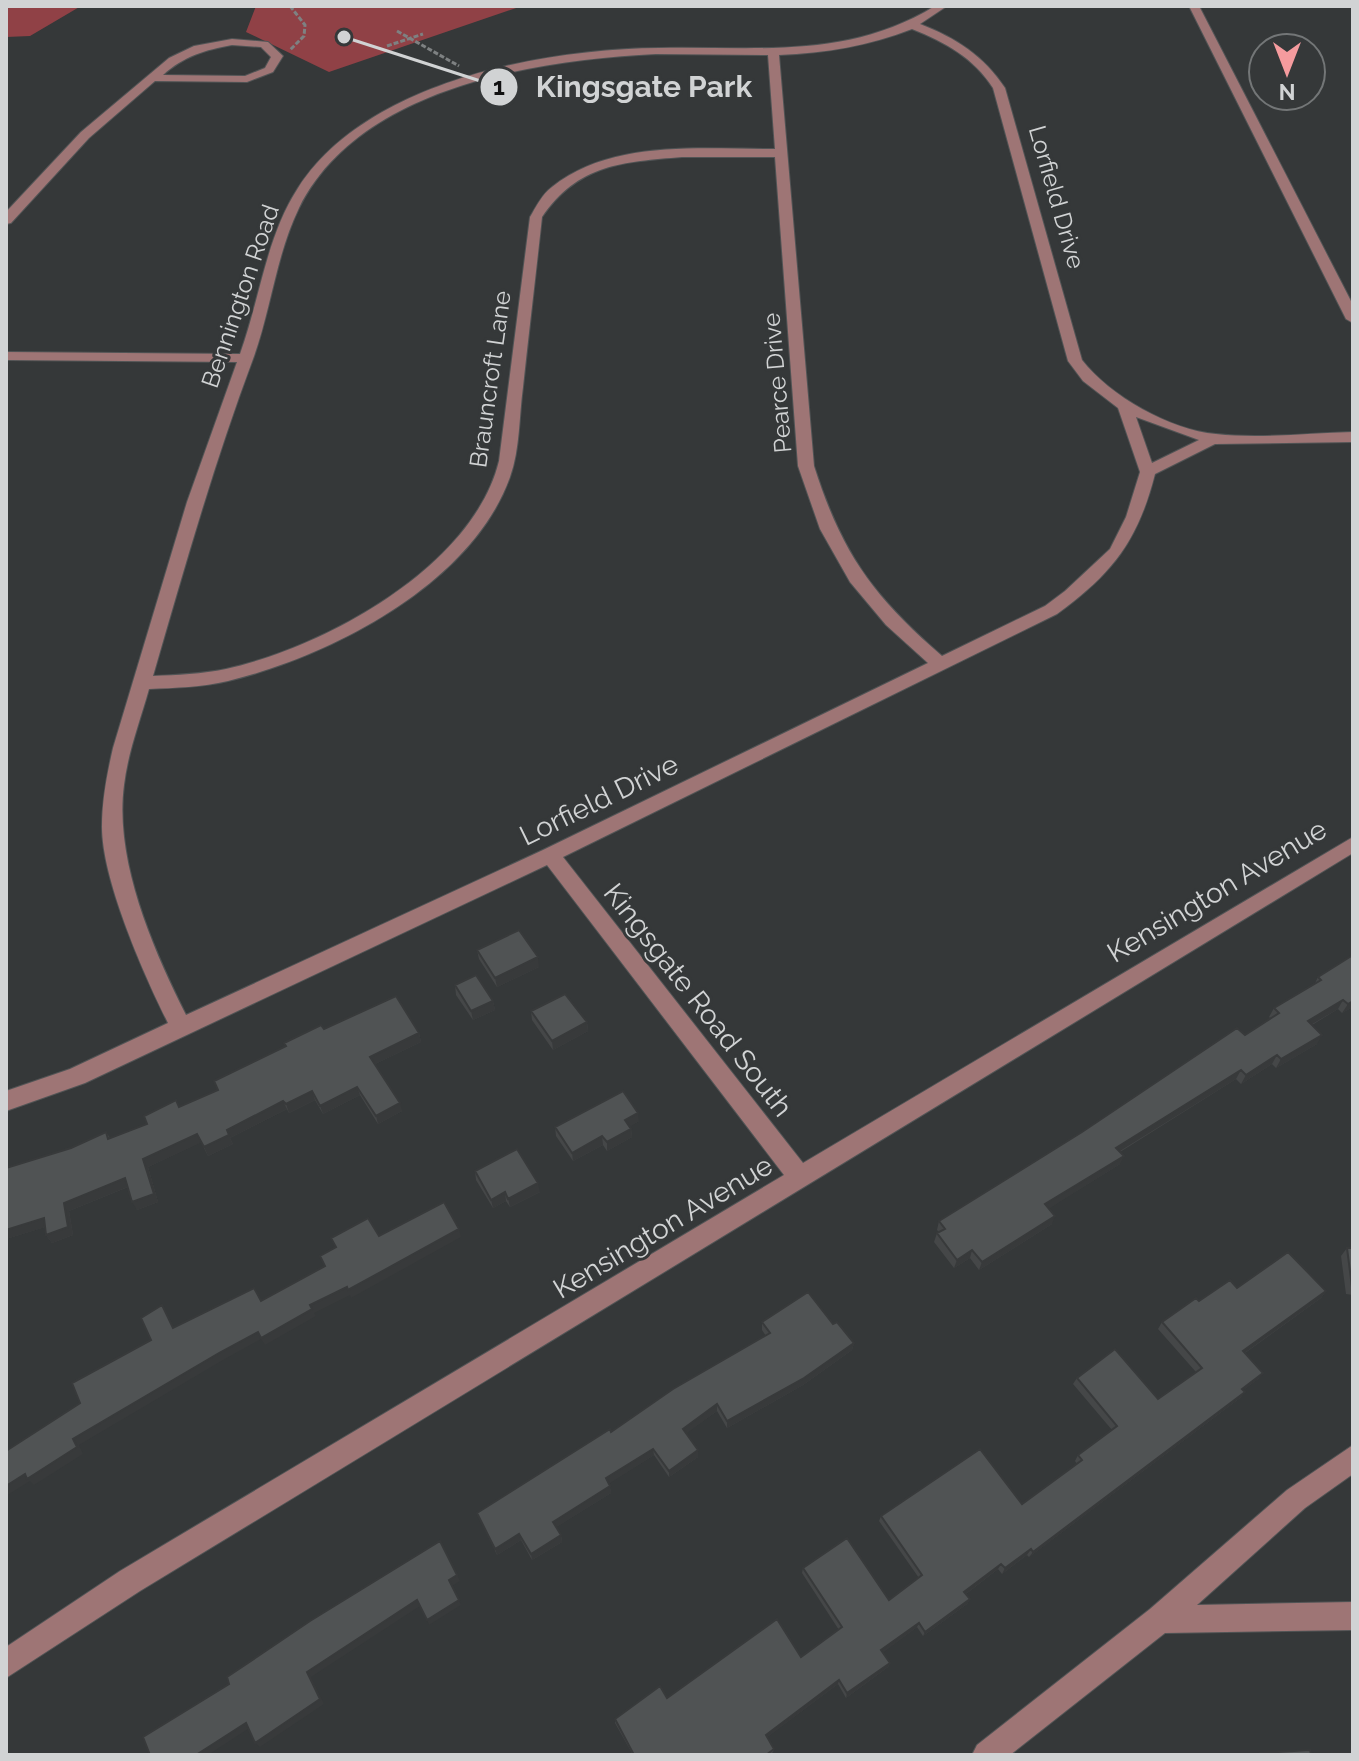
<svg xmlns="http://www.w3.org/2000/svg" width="1359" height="1761" font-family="Raleway,sans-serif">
<rect width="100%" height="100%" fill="#353839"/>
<path fill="#904146" d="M 6,6 L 81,6 L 30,36 L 6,37 Z
M 256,6 L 522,6 L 329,72 L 246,32 Z"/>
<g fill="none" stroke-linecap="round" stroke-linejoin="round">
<defs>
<path id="minor" d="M 935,6 L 947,6 L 920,24 C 956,38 984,56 1005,88 L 1082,360 C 1110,396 1170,430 1216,434 C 1260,439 1308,433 1353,432 L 1353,442 L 1215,444 L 1155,474 C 1138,541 1112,574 1057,614 L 563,857 L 803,1163 L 1353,837 L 1353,853 L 140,1591 L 6,1678 L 6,1647 L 120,1571 L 784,1175 L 547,865 L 85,1083 L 6,1111 L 6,1091 L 70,1069 L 168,1023 C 144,975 102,880 102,827 C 102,800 107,774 113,748 L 187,502 L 237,362 L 6,360 L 6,352 L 240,354 C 260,299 266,237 298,188 C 366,82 542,49 659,48 C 756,46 847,60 935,6 ZM 912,29 C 945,42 974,58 993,88 L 1068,361 L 1083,381 L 1118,408 L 1140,472 L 1126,517 L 1110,549 L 1065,591 L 1045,606 L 942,656 C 873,596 842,554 814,466 L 779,55 C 826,53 868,46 912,29 ZM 656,54 L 768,55 L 775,149 C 703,149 611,139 552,187 C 542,194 536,207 530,217 L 499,461 C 473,567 325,647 226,669 C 202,674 177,675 153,676 C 184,569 214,463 253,359 C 271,310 276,255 299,208 C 359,87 536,60 656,54 ZM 682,157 L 775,157 L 798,466 L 820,529 L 850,582 L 886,625 L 928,663 L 543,850 L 186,1015 C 153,949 114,860 124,785 C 128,752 140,721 149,689 C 176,688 202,687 228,681 C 331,656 472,584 510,477 C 520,449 519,416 523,387 C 529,330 536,274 542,217 C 578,164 623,162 682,157 ZM 1136,417 L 1199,440 L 1152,463 Z
M 1189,6 L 1199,6 L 1353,305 L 1353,323 L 1346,319 Z
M 232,39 L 268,42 L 283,56 L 273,72 L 247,82 L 155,81 L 89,138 L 11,223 L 6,224 L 6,212 L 81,132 L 169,58 L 194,46 ZM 232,45 L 261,47 L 271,57 L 265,68 L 245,76 L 163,75 C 184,56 205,50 232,45 Z
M 1353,1445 L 1353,1474 L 1305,1508 L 1197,1605 L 1353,1602 L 1353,1630 L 1165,1633 L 1010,1755 L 972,1755 L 977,1745 L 1150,1609 L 1287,1490 Z"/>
</defs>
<use href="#minor" stroke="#515455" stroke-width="2"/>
<path stroke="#7e8182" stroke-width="3" stroke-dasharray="5 2" stroke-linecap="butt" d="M 290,6 L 305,25 L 304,36 L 290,50
M 397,31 L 459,66
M 387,46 L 423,34"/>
<use href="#minor" fill="#9e7575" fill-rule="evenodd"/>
</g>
<path fill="#454748" d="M 477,950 L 539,967 L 497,987 L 479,959 Z
M 1318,977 L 1353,1007 L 1342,1013 L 1338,1009 L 1312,1025 L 1317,1044 L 1276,1068 L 1272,1064 L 1241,1084 L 1236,1079 L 1120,1152 L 1120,1164 L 1049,1208 L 1052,1224 L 979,1270 L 970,1258 L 954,1268 L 934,1242 L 937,1233 L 939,1232 L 937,1230 L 939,1221 L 1245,1035 L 1271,1019 L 1269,1017 L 1274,1008 L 1315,983 Z
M 455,985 L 493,1001 L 495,1010 L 473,1020 L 456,995 Z
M 531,1011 L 587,1022 L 588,1031 L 553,1050 L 532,1020 Z
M 324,1029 L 419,1033 L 421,1042 L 375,1064 L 402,1111 L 378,1124 L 360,1095 L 323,1114 L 315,1100 L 289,1113 L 287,1109 L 230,1138 L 233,1144 L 208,1156 L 201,1142 L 148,1167 L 158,1202 L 137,1210 L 128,1187 L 69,1211 L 73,1235 L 52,1243 L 46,1235 L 45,1227 L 6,1239 L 6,1168 L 71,1148 L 106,1132 L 110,1138 L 147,1124 L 217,1090 Z
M 639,1121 L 630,1126 L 631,1129 L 632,1137 L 607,1151 L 603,1145 L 573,1161 L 556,1136 L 555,1127 Z
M 475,1171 L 540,1192 L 510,1207 L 506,1201 L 493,1208 L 476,1180 Z
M 1347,1248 L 1353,1248 L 1353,1295 L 1346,1294 L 1341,1256 Z
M 1237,1288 L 1326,1291 L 1321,1298 L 1245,1353 L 1263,1373 L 1258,1379 L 1243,1390 L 1245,1392 L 1240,1398 L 1029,1557 L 1027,1555 L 1002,1574 L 998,1569 L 966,1594 L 970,1599 L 967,1604 L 923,1636 L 917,1627 L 883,1652 L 890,1663 L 888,1667 L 846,1698 L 838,1684 L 767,1737 L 774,1749 L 773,1752 L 770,1755 L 633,1755 L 615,1723 L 615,1719 L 667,1698 L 801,1657 L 839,1630 L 802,1573 L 803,1568 L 889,1600 L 919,1578 L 879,1521 L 881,1516 L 1022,1504 L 1077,1464 L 1075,1461 L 1078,1455 L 1112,1430 L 1073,1384 L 1077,1378 L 1158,1399 L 1196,1372 L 1158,1329 L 1162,1322 L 1199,1301 Z
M 762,1322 L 833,1324 L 854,1343 L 852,1350 L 803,1385 L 727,1428 L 717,1411 L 686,1433 L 698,1457 L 669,1477 L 654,1455 L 609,1483 L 611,1493 L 556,1527 L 561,1535 L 562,1542 L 532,1560 L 521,1540 L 497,1555 L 477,1513 L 611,1432 L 766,1336 L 762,1330 Z"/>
<path fill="#383a3b" d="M 538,957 L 539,967 L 497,987 L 495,978 Z
M 1343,1000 L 1338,1009 L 1302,1030 L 1308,1021 Z
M 493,1001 L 495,1010 L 473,1020 L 471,1011 Z
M 1353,1001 L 1353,1007 L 1342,1013 L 1348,1004 Z
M 587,1022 L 588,1031 L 553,1050 L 552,1041 Z
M 419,1033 L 421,1042 L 373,1065 L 370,1057 Z
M 1322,1035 L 1317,1044 L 1276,1068 L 1281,1059 Z
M 1277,1055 L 1272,1064 L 1241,1084 L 1246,1075 Z
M 1241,1070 L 1236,1079 L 1112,1156 L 1116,1148 Z
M 357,1087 L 360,1095 L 323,1114 L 320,1106 Z
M 312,1091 L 315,1100 L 289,1113 L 286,1104 Z
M 283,1101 L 287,1109 L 230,1138 L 233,1144 L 208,1156 L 204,1147 L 227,1130 Z
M 400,1103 L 402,1111 L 378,1124 L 376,1116 Z
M 638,1113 L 639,1121 L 626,1129 L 625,1120 Z
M 631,1129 L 632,1137 L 607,1151 L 607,1142 Z
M 197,1134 L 202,1142 L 148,1167 L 158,1202 L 137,1210 L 132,1202 L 143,1159 Z
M 602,1136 L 603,1145 L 573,1161 L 572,1153 Z
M 1124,1156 L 1120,1164 L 1042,1213 L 1045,1204 Z
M 125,1178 L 130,1186 L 69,1211 L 73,1235 L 52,1243 L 46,1235 L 64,1203 Z
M 538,1183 L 540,1192 L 510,1207 L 508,1199 Z
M 505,1192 L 506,1201 L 493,1208 L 491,1200 Z
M 1055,1216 L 1052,1224 L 979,1270 L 982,1262 Z
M 44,1218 L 49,1226 L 6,1239 L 6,1230 Z
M 459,1229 L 461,1237 L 351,1298 L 348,1290 Z
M 972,1250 L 970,1258 L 954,1268 L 957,1260 Z
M 347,1287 L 350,1295 L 314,1313 L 316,1316 L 265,1345 L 261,1339 L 223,1360 L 79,1445 L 83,1454 L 34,1485 L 30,1481 L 6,1496 L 6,1486 L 73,1439 L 219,1353 L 258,1332 Z
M 1326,1291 L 1321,1298 L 1239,1357 L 1243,1351 Z
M 854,1343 L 852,1350 L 803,1385 L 727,1428 L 727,1421 Z
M 1263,1373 L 1258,1379 L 1237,1395 L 1242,1389 Z
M 1245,1392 L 1240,1398 L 1029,1557 L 1033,1552 Z
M 717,1404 L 717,1411 L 683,1436 L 683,1429 Z
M 653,1449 L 654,1455 L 607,1485 L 606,1478 Z
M 698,1450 L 698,1457 L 669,1477 L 669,1471 Z
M 610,1486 L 611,1493 L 555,1528 L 553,1522 Z
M 519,1534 L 521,1540 L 497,1555 L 495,1549 Z
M 561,1535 L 562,1542 L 532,1560 L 531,1554 Z
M 1031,1549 L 1027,1555 L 1002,1574 L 1005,1568 Z
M 1001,1564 L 998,1569 L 962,1597 L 964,1592 Z
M 457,1575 L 460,1581 L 452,1586 L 449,1580 Z
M 970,1599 L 967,1604 L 923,1636 L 925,1632 Z
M 417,1600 L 420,1606 L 311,1677 L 324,1704 L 260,1747 L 255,1743 L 307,1672 Z
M 459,1600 L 461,1605 L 429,1625 L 427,1620 Z
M 919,1623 L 917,1627 L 880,1655 L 881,1650 Z
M 890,1663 L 888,1667 L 846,1698 L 847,1693 Z
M 839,1680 L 838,1684 L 765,1739 L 766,1735 Z
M 246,1723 L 251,1727 L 208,1755 L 196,1755 Z"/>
<path fill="#505354" stroke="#383a3b" stroke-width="2" d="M 519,930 L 538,957 L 495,978 L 477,950 Z
M 1353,955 L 1353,1001 L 1348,1004 L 1343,1000 L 1308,1021 L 1322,1035 L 1281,1059 L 1277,1055 L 1246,1075 L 1241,1070 L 1116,1148 L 1124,1156 L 1045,1204 L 1055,1216 L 982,1262 L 972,1250 L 957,1260 L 937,1233 L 945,1229 L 939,1221 L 1082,1132 L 1237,1028 L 1245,1035 L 1279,1013 L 1274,1008 L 1321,980 L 1318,977 Z
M 476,975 L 493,1001 L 471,1011 L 455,985 Z
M 565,994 L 587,1022 L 552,1041 L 531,1011 Z
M 396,996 L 419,1033 L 370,1057 L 400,1103 L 376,1116 L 357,1087 L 320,1106 L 312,1091 L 286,1104 L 283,1101 L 227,1130 L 229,1135 L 204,1147 L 197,1134 L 143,1159 L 154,1194 L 132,1202 L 125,1178 L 64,1203 L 68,1227 L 46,1235 L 44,1218 L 6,1230 L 6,1168 L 71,1148 L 106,1132 L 108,1139 L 147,1124 L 144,1116 L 176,1100 L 179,1107 L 218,1090 L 214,1081 L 286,1046 L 284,1043 L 321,1025 L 324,1029 Z
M 623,1091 L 638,1113 L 625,1120 L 631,1129 L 607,1142 L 602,1136 L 572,1153 L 555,1127 Z
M 517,1149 L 538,1183 L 508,1199 L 505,1192 L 491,1200 L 475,1171 Z
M 444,1202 L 459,1229 L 348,1290 L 347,1287 L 310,1305 L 312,1309 L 261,1338 L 258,1332 L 219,1353 L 73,1439 L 77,1447 L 27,1479 L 25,1474 L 6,1486 L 6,1451 L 80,1403 L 72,1383 L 151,1340 L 141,1318 L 162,1305 L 173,1328 L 254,1288 L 261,1301 L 325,1266 L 320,1256 L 336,1247 L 331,1238 L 368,1218 L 379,1236 Z
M 1347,1248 L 1353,1248 L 1353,1287 L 1352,1287 Z
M 1288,1252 L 1326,1291 L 1243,1351 L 1263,1373 L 1242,1389 L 1245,1392 L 1033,1552 L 1031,1549 L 1005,1568 L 1001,1564 L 964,1592 L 970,1599 L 925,1632 L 919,1623 L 881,1650 L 890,1663 L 847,1693 L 839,1680 L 766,1735 L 774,1749 L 766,1755 L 634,1755 L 615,1719 L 660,1686 L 667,1698 L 777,1619 L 801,1657 L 842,1627 L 803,1568 L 847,1538 L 889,1600 L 922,1575 L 881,1516 L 980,1449 L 1022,1504 L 1082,1460 L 1078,1455 L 1117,1426 L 1077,1378 L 1115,1349 L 1158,1399 L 1202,1368 L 1162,1322 L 1196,1298 L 1199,1301 L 1230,1280 L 1237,1288 Z
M 808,1292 L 833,1324 L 837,1322 L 854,1343 L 804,1378 L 727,1421 L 717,1404 L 683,1429 L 698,1450 L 669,1471 L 653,1449 L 606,1478 L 610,1486 L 553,1522 L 561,1535 L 531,1554 L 519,1534 L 495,1549 L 477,1513 L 610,1429 L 611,1432 L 673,1389 L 770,1333 L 762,1322 Z
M 440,1541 L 457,1575 L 449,1580 L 459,1600 L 427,1620 L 417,1600 L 307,1672 L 320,1699 L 255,1743 L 246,1723 L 196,1755 L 150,1755 L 143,1737 L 229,1684 L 227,1677 L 310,1621 Z
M 1310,1750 L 1311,1754 L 1353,1753 L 1353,1755 L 1261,1755 L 1260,1753 Z"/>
<g text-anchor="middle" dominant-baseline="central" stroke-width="6" stroke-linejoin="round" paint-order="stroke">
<g font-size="24" fill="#d1d3d4" stroke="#353839">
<text transform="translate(1057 197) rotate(74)">Lorfield Drive</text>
<text transform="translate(240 296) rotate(-71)">Bennington Road</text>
<text transform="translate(490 379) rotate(-82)">Brauncroft Lane</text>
<text transform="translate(777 383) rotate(-95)">Pearce Drive</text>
</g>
<g font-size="28" fill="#d1d3d4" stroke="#353839">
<text transform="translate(599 800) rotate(-26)">Lorfield Drive</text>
<text transform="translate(1217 891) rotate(-31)">Kensington Avenue</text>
<text transform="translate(698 1000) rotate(52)">Kingsgate Road South</text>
<text transform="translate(663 1227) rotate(-31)">Kensington Avenue</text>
</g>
</g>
<path fill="none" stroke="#d1d3d4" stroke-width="3" d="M344 37L499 87"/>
<g fill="#d1d3d4" stroke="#353839" stroke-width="3">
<circle cx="344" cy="37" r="8"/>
<circle cx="499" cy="87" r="20"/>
</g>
<g font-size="24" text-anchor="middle" font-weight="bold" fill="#111">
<text x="499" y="95">1</text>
</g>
<g font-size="30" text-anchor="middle" font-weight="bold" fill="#d1d3d4" stroke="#353839" stroke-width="6" stroke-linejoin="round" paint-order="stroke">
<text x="644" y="97">Kingsgate Park</text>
</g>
<rect width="1359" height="1761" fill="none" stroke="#d1d3d4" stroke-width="16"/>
<g transform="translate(1287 72) rotate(180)"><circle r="38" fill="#353839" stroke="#737677" stroke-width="2"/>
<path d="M0-6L14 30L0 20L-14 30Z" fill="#f59b9e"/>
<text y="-12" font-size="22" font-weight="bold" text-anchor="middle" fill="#d1d3d4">N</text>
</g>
</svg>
